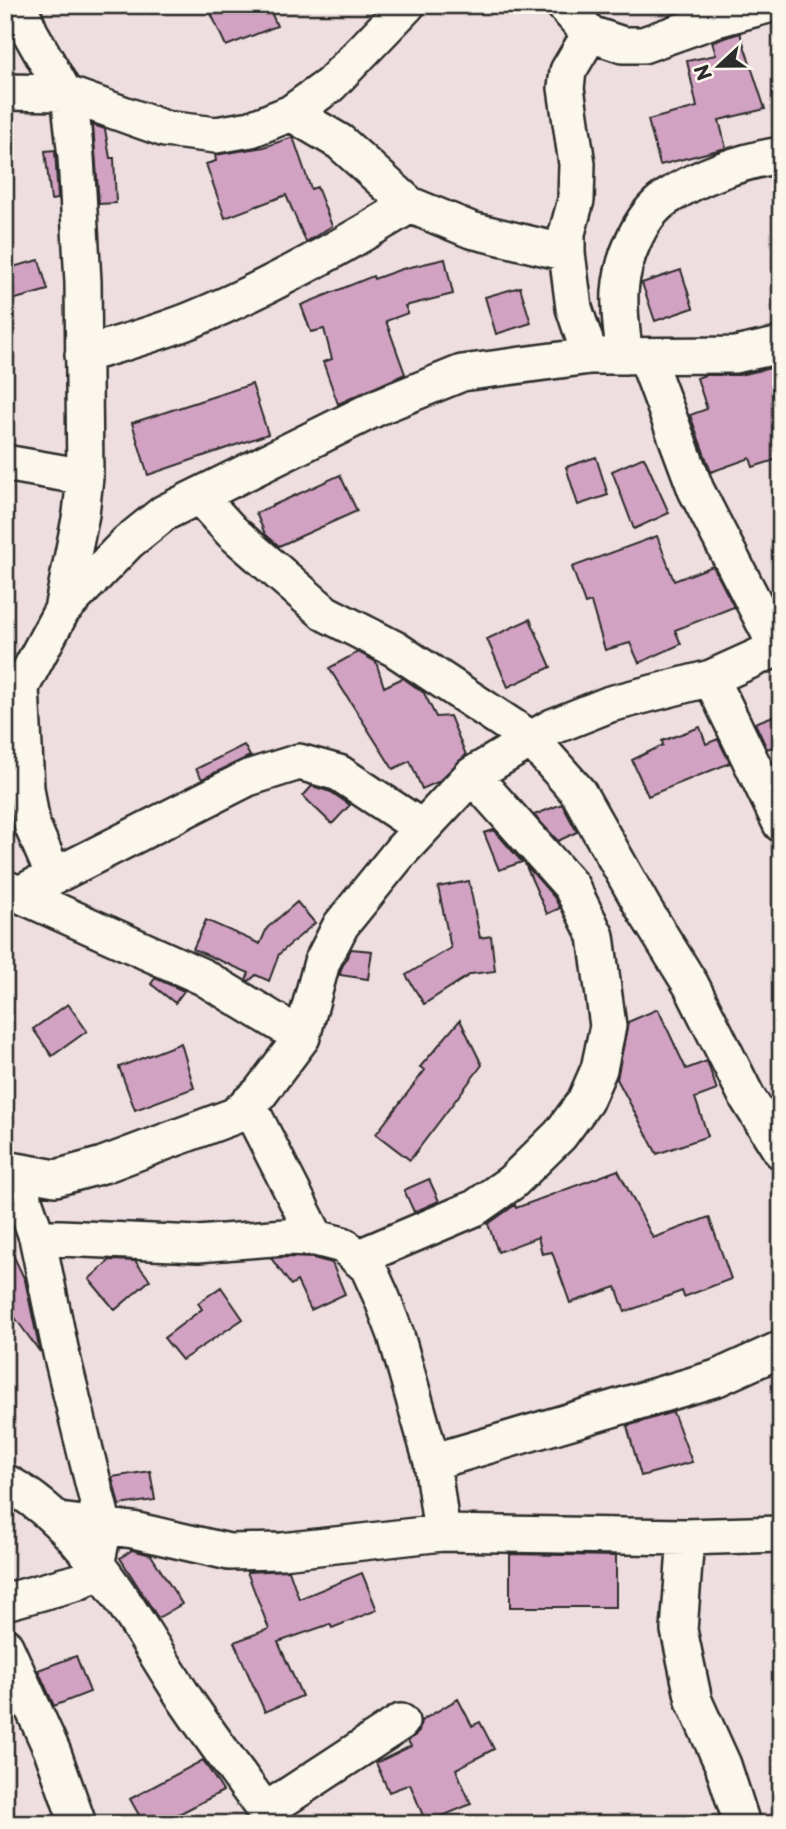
<svg xmlns="http://www.w3.org/2000/svg" width="786" height="1829" font-family="'Playpen Sans',sans-serif">
<rect width="100%" height="100%" fill="#efdedf"/>
<filter id="ink" filterUnits="userSpaceOnUse"><feTurbulence type="fractalNoise" baseFrequency=".0143" numOctaves="2"/><feDisplacementMap in="SourceGraphic" scale="14" xChannelSelector="R" yChannelSelector="G"/><feConvolveMatrix kernelMatrix="1 2 1 2 8 2 1 2 1" color-interpolation-filters="sRGB"/></filter>
<g filter="url(#ink)">
<path fill="#d2a2c2" stroke="#2b2b2b" stroke-width="2" d="M 207,5 L 268,5 L 277,26 L 226,46 Z
M 740,33 L 765,109 L 719,120 L 726,148 L 660,165 L 648,120 L 697,107 L 687,61 L 716,55 L 712,42 Z
M 93,125 L 105,129 L 110,158 L 114,158 L 116,203 L 99,204 Z
M 293,137 L 311,189 L 317,187 L 332,226 L 306,242 L 286,195 L 225,218 L 206,164 L 216,161 L 215,155 L 264,147 Z
M 55,150 L 58,199 L 51,200 L 45,151 Z
M 445,259 L 453,294 L 405,306 L 408,313 L 386,321 L 405,374 L 338,404 L 323,362 L 332,359 L 324,329 L 311,332 L 301,305 L 373,276 L 374,279 L 402,269 Z
M 39,260 L 48,290 L 5,302 L 5,269 Z
M 681,270 L 693,308 L 655,321 L 642,283 Z
M 520,287 L 531,323 L 496,334 L 485,297 Z
M 781,366 L 781,458 L 753,467 L 750,458 L 711,472 L 690,415 L 707,409 L 697,378 L 705,375 L 739,375 Z
M 252,384 L 268,434 L 148,475 L 132,423 Z
M 596,457 L 608,495 L 578,505 L 566,467 Z
M 644,457 L 669,513 L 634,529 L 612,471 Z
M 340,475 L 357,511 L 279,546 L 265,534 L 256,513 Z
M 657,536 L 674,581 L 713,566 L 734,607 L 675,630 L 681,644 L 639,663 L 630,643 L 605,650 L 591,602 L 585,604 L 572,567 Z
M 530,619 L 551,667 L 508,687 L 487,639 Z
M 358,652 L 376,662 L 384,687 L 403,678 L 424,693 L 436,717 L 450,716 L 466,755 L 438,782 L 422,789 L 410,761 L 393,769 L 329,668 Z
M 773,716 L 781,733 L 781,744 L 767,749 L 755,723 Z
M 700,727 L 706,744 L 718,739 L 730,763 L 648,796 L 632,760 L 663,745 L 662,741 Z
M 244,745 L 250,756 L 202,779 L 196,769 Z
M 312,786 L 331,792 L 350,805 L 332,824 L 303,796 Z
M 562,804 L 577,832 L 558,841 L 534,815 Z
M 494,830 L 522,862 L 499,870 L 484,833 Z
M 525,864 L 554,897 L 560,908 L 547,914 Z
M 469,881 L 480,938 L 491,936 L 495,971 L 471,974 L 424,1004 L 406,975 L 451,948 L 438,887 Z
M 297,902 L 315,923 L 279,954 L 269,981 L 256,975 L 249,981 L 246,980 L 249,973 L 193,949 L 206,920 L 260,944 L 267,928 Z
M 351,949 L 372,951 L 368,979 L 340,975 L 341,969 Z
M 155,978 L 184,991 L 175,1003 L 151,984 Z
M 68,1004 L 87,1031 L 52,1056 L 33,1029 Z
M 658,1009 L 686,1069 L 707,1061 L 717,1090 L 695,1098 L 708,1136 L 657,1154 L 617,1079 L 628,1022 Z
M 460,1020 L 482,1065 L 410,1160 L 376,1134 L 425,1070 L 420,1067 Z
M 181,1043 L 194,1088 L 135,1110 L 119,1067 Z
M 618,1170 L 653,1238 L 709,1217 L 731,1279 L 684,1297 L 682,1291 L 625,1312 L 616,1287 L 570,1303 L 552,1252 L 542,1254 L 538,1237 L 498,1252 L 488,1224 L 515,1205 L 516,1208 Z
M 429,1179 L 439,1201 L 414,1212 L 404,1190 Z
M 5,1238 L 25,1280 L 40,1352 L 5,1304 Z
M 285,1257 L 313,1258 L 332,1263 L 345,1294 L 311,1310 L 297,1281 L 291,1285 L 271,1258 Z
M 110,1260 L 135,1261 L 150,1280 L 115,1310 L 89,1279 Z
M 221,1287 L 243,1319 L 182,1360 L 164,1338 L 202,1309 L 198,1303 Z
M 673,1412 L 692,1462 L 641,1476 L 627,1426 Z
M 150,1471 L 155,1500 L 119,1505 L 112,1477 Z
M 132,1550 L 151,1555 L 182,1604 L 158,1618 L 120,1558 Z
M 510,1554 L 616,1556 L 616,1607 L 510,1607 Z
M 289,1570 L 299,1599 L 362,1573 L 377,1610 L 332,1628 L 330,1624 L 278,1642 L 302,1696 L 265,1712 L 234,1642 L 269,1629 L 247,1572 Z
M 76,1656 L 90,1692 L 54,1706 L 38,1670 Z
M 458,1699 L 472,1726 L 480,1722 L 494,1749 L 456,1769 L 471,1804 L 426,1823 L 410,1784 L 389,1792 L 376,1763 L 411,1746 L 408,1741 L 419,1732 L 421,1721 Z
M 203,1760 L 223,1791 L 160,1824 L 144,1824 L 130,1799 Z"/>
<g fill="none" stroke-linecap="round" stroke-linejoin="round">
<defs>
<path id="minor" d="M 19,5 L 30,32 L 70,103 L 76,157 L 83,282 L 85,477 L 81,514 L 62,610
M 564,5 L 590,34 L 623,45 L 643,45 L 716,19 L 768,5
M 590,34 L 568,71 L 566,88 L 577,164 L 576,200 L 567,233 L 567,253 L 574,308 L 590,356
M 5,92 L 64,93 L 165,129 L 216,135 L 251,129 L 291,113 L 330,85 L 407,5
M 291,113 L 340,142 L 410,205 L 471,230 L 567,253
M 83,355 C 119,344 156,334 191,320 C 267,289 340,248 410,205
M 625,356 C 622,335 619,314 620,292 C 622,261 639,216 666,198 C 699,176 742,161 781,155
M 5,463 L 85,477
M 199,496 L 232,532 L 325,613 L 395,649 L 531,739 L 578,792 L 644,909 L 691,985 L 747,1097 L 781,1151
M 711,678 L 781,824
M 21,687 L 26,788 L 32,825 L 54,876
M 5,708 L 21,687 L 62,610 L 128,542 L 164,513 L 378,407 L 462,373 L 590,356 L 735,355 L 781,345
M 5,888 L 203,977 L 302,1037
M 19,894 L 248,778 L 299,762 L 339,773 L 422,828
M 248,1104 L 316,1238
M 5,1169 L 56,1178 L 103,1165 L 234,1116 L 260,1093 L 302,1037 L 322,962 L 341,925 L 401,851 L 472,775 L 552,727 L 610,704 L 711,678 L 773,650 L 769,632 L 696,490 L 646,356
M 37,1237 L 198,1244 L 285,1237 L 316,1238 L 343,1245 L 368,1267 L 382,1298 L 396,1335 L 432,1462 L 442,1533
M 357,1258 L 475,1208 L 512,1182 L 560,1135 L 585,1101 L 599,1069 L 608,1026 L 596,936 L 571,886 L 472,775
M 432,1462 L 717,1378 L 781,1349
M 5,1482 C 88,1526 137,1626 187,1702 C 212,1739 239,1775 265,1811 L 277,1824
M 59,1521 L 133,1530 L 229,1552 L 282,1551 L 442,1533 L 686,1537 L 781,1534
M 686,1537 L 679,1630 L 694,1701 L 723,1765 L 742,1824
M 5,1602 L 78,1582 L 89,1576 L 96,1566 L 104,1527 L 61,1353 L 37,1237 L 14,1172
M 5,1646 L 53,1753 L 78,1824
M 265,1811 L 401,1722"/>
</defs>
<use href="#minor" stroke="#2b2b2b" stroke-width="40"/>
<use href="#minor" stroke="#fbf7ec" stroke-width="35"/>
</g>
</g>
<rect width="786" height="1829" fill="none" stroke="#fbf7ec" stroke-width="28"/>
<rect x="14" y="14" width="758" height="1801" fill="none" stroke="#2b2b2b" stroke-width="2.5" filter="url(#ink)"/>
<g transform="translate(719 66) rotate(248)" stroke="#fbf7ec" stroke-width="5" paint-order="stroke">
<path d="M0-5L12 26L0 18L-12 26Z" fill="#2b2b2b"/>
<text y="-10" font-size="19" font-weight="bold" text-anchor="middle" fill="#2b2b2b">N</text>
</g>
</svg>
